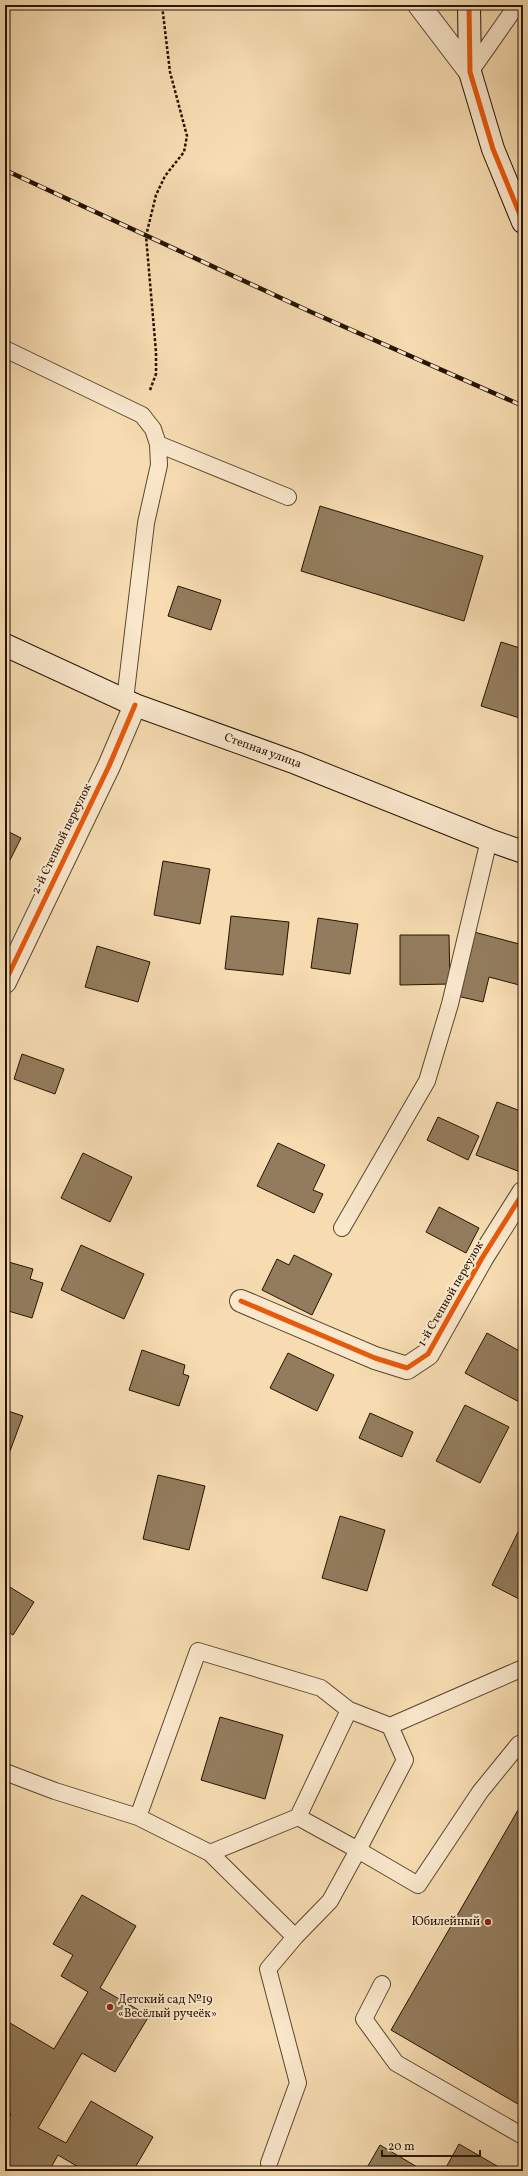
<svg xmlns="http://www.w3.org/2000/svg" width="528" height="2176" font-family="Vollkorn,serif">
<rect width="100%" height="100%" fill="#f7dcb2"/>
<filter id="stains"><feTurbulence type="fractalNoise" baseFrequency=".005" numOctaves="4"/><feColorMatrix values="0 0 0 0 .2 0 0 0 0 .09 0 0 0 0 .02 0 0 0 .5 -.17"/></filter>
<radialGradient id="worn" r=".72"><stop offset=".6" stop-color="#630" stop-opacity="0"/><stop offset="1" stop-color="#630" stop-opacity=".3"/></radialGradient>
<path fill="#937c5d" stroke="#261400" d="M 320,506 L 483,556 L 464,621 L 301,571 Z
M 178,586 L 221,600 L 211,630 L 168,616 Z
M 501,642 L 523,649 L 523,719 L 481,706 Z
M 5,830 L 21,838 L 5,870 Z
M 163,861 L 210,869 L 200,924 L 154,915 Z
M 231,916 L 289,922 L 283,975 L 225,969 Z
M 318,918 L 358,924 L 350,974 L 311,968 Z
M 474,932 L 523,945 L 523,986 L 489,977 L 483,1002 L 457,996 Z
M 400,935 L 449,935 L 450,984 L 400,985 Z
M 97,946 L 150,962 L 138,1002 L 85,987 Z
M 22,1054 L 64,1069 L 55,1094 L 14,1079 Z
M 497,1102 L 523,1112 L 523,1173 L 476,1155 Z
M 438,1117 L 479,1136 L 468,1160 L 427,1140 Z
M 278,1143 L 325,1165 L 313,1190 L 323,1194 L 314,1213 L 257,1186 Z
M 83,1153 L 132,1177 L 110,1222 L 61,1198 Z
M 439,1207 L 479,1228 L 466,1253 L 426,1232 Z
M 81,1245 L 144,1274 L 124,1319 L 61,1290 Z
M 294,1255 L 332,1274 L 312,1315 L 262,1290 L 277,1259 L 289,1265 Z
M 5,1261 L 33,1269 L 30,1279 L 43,1283 L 32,1318 L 5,1310 Z
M 487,1333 L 523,1353 L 523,1404 L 465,1373 Z
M 142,1350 L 185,1365 L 183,1374 L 189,1376 L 179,1406 L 129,1390 Z
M 288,1353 L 334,1375 L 317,1411 L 270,1388 Z
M 465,1405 L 509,1427 L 480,1483 L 436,1461 Z
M 5,1410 L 23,1416 L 10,1451 L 5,1449 Z
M 370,1413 L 413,1432 L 402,1457 L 359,1438 Z
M 158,1475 L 205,1486 L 189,1550 L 143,1539 Z
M 340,1516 L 385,1530 L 367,1591 L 322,1578 Z
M 520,1528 L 523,1530 L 523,1601 L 492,1585 Z
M 5,1584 L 34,1602 L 13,1635 L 5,1630 Z
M 220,1717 L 283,1735 L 265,1799 L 201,1780 Z
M 518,1810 L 523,1813 L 523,2107 L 391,2030 Z
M 82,1895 L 136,1926 L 100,1988 L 149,2016 L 115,2072 L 82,2053 L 38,2128 L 66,2143 L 91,2101 L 153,2137 L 133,2171 L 85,2171 L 58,2155 L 49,2171 L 5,2171 L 5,2125 L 11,2114 L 5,2110 L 5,2020 L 54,2049 L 88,1992 L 61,1976 L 73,1955 L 53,1944 Z
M 459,2144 L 504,2170 L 504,2171 L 444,2171 Z
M 380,2145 L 424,2171 L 365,2171 Z"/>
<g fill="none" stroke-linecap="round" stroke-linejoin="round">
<defs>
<path id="lane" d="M 470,72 L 517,5
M 5,349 L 142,415 L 153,429 L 158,444 L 159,465 L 146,523 L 125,700
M 158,444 L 288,497
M 342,1228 L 427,1081 L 450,1004 L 489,840
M 390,1726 L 523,1668
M 5,1772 L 55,1791 L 138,1817 L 210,1853 L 295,1937 L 330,1901 L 358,1850 L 298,1817 L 210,1853
M 138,1817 L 198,1651 L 321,1688 L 349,1710
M 298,1817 L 349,1710 L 390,1726 L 405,1760 L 358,1850 L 418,1885 L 480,1792 L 519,1744 L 523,1743
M 382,1984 L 364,2019 L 396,2063 L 523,2136
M 269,2163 L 298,2083 L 268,1969 L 295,1937"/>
<path id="street" d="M 419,5 L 470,72
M 5,982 L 109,766 L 135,705
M 241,1301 L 375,1358 L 407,1368 L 428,1354 L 482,1258 L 523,1193"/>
<g id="secondary">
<path d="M 469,5 L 470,72 L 493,149 L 523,222"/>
<path id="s1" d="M 5,645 L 135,705 L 296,763 L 489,840 L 523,852"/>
</g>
</defs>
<use href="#lane" stroke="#5a462c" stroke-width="18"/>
<use href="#street" stroke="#5a462c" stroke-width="24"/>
<use href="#secondary" stroke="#261400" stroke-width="24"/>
<path stroke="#261400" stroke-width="2.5" stroke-dasharray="3 2" stroke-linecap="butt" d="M 150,390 L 156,374 L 156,352 L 146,236 L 156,195 L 165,176 L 184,152 L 187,136 L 170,72 L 162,5"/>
<use href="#lane" stroke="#fae8cd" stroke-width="16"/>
<use href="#street" stroke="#fae8cd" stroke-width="22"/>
<use href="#secondary" stroke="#fae8cd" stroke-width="22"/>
<defs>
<path id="rail" d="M 5,170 L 311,312 L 523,406"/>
</defs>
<use href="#rail" stroke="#261400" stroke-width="4.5"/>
<use href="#rail" stroke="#fae8cd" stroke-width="3" stroke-dasharray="9" stroke-linecap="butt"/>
<defs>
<path id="cycleway" d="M 469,5 L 470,72 L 493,149 L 523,222
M 5,982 L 109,766 L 135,705
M 241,1301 L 375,1358 L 407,1368 L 428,1354 L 482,1258 L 523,1193"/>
</defs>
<use href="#cycleway" stroke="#fae8cd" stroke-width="8"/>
<use href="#cycleway" stroke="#e8590c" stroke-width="5"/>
</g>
<g fill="#8f2418" stroke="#fae8cd" stroke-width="1.5">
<circle cx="488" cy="1922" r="4"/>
<circle cx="110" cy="2007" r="4"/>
</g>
<g text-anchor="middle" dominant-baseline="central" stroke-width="4" stroke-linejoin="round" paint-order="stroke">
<g font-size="12" fill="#261400" stroke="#fae8cd">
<text stroke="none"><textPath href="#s1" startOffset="279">Степная улица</textPath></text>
<text transform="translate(62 839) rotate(-64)">2-й Степной переулок</text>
<text transform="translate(451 1294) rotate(-60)">1-й Степной переулок</text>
</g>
<g font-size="12" fill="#261400" stroke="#fae8cd" text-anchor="end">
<text x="480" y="1922">Юбилейный</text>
<text x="118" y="2000" text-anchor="start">Детский сад №19<tspan x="118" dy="14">«Весёлый ручеёк»</tspan></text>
</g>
</g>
<rect width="528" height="2176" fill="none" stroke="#f7dcb2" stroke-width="20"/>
<rect x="6" y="6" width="516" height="2164" fill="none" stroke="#261400" stroke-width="2"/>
<rect x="10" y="10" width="508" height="2156" fill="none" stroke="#261400"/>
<path d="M382 2150v6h98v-6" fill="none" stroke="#261400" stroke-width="2"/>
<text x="388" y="2150" font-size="12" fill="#261400" stroke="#fae8cd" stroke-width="3" paint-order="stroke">20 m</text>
<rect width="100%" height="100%" filter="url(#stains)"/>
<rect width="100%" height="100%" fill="url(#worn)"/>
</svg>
